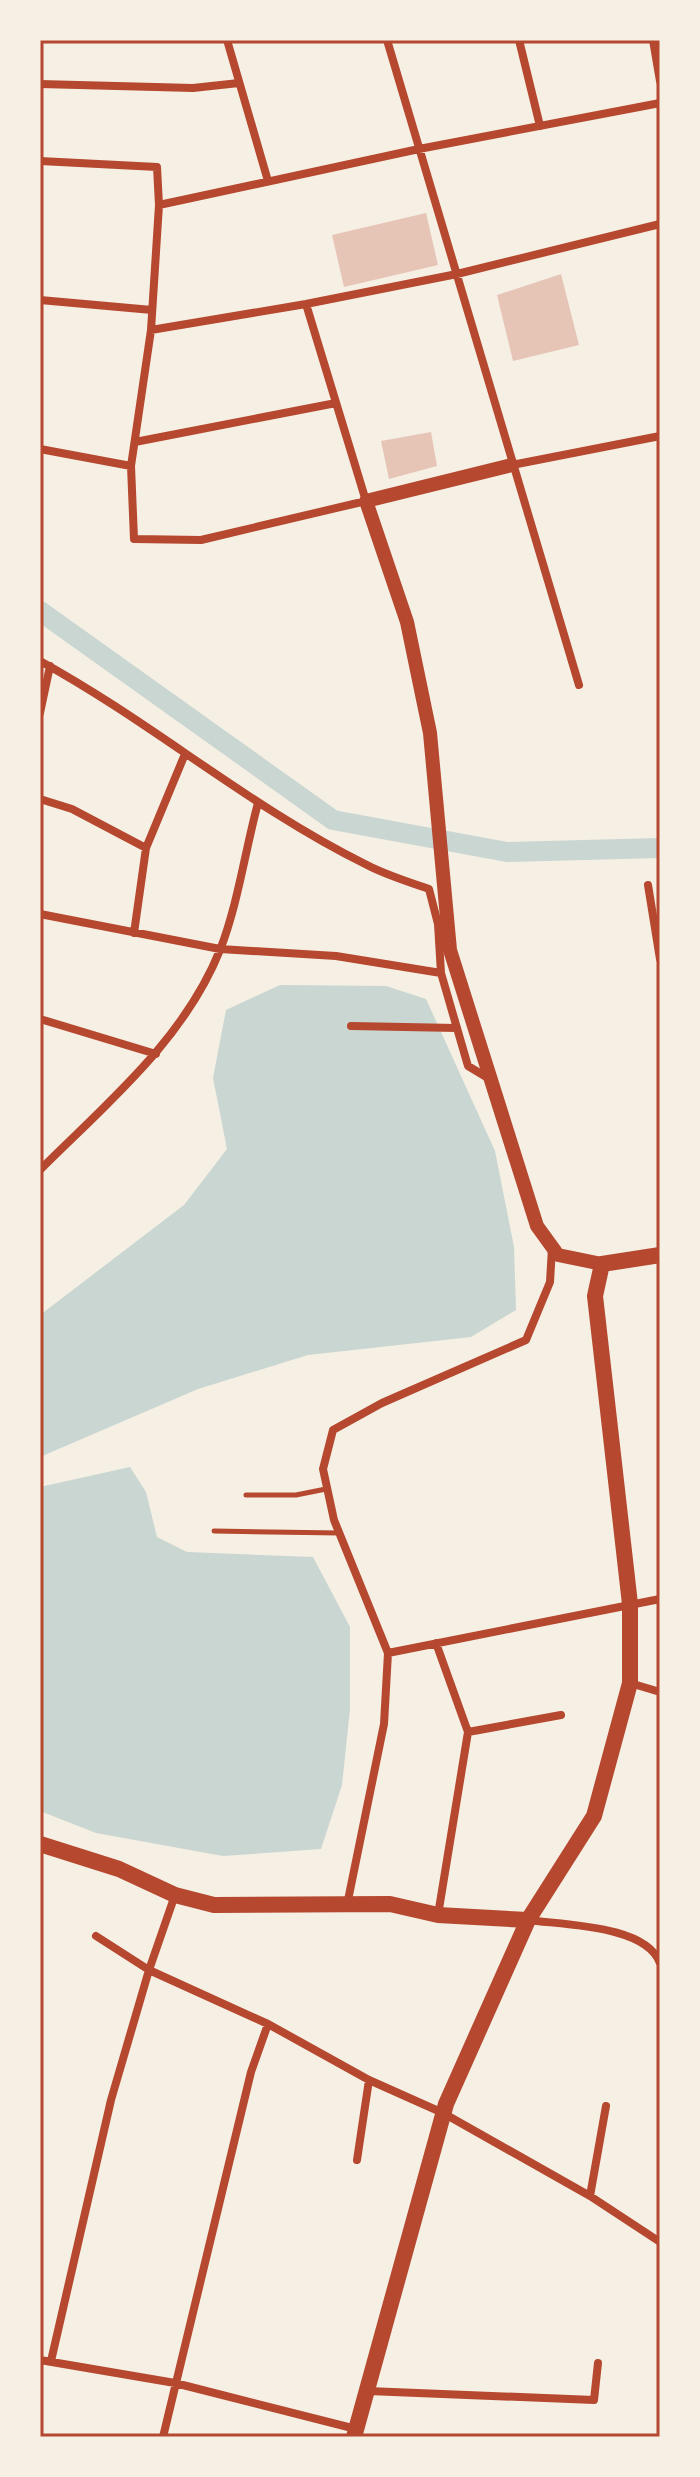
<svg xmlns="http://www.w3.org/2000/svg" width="700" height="2477" font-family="'Titillium Web',sans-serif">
<rect width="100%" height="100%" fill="#f6efe4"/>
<path fill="#c9d6d2" d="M 280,985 L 386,986 L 426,999 L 495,1151 L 514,1247 L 516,1310 L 471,1337 L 308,1355 L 198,1389 L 40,1457 L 40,1315 L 184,1205 L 227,1149 L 213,1078 L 226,1010 Z
M 130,1467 L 146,1492 L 157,1537 L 187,1552 L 313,1557 L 350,1627 L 350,1709 L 342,1785 L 321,1849 L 223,1856 L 96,1833 L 40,1811 L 40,1487 Z"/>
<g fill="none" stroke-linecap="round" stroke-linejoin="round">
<path stroke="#c9d6d2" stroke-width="20" d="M 40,611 L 333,820 L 507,852 L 660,848"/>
</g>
<path fill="#e6c5b7" d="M 426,213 L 438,265 L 344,287 L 332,235 Z
M 561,274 L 579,345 L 513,361 L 497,295 Z
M 431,432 L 437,466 L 389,479 L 381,441 Z"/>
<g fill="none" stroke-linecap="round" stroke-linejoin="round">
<path stroke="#b5482f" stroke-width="5" d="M 246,1495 L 296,1495 L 326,1489
M 214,1531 L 339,1533"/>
<path stroke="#b5482f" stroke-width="8" d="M 227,40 L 268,181
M 387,40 L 579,685
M 519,40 L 540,126
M 653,40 L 660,81
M 40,84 L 193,88 L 239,83
M 660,103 L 419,149 L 159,205 L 151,330 L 131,466 L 134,539 L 201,540 L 366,501 L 306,304 L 457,274 L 660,224
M 40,161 L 157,167 L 159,205
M 40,300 L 152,310
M 151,330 L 306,304
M 135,442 L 336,403
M 40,449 L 131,466
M 512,465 L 660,436
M 40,661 C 153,723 251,808 367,865 C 386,875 409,882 429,889 L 438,924 L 441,973
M 40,713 L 50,666
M 40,799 L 72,809 L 146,848
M 648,885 L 660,959
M 40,914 L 220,949 L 336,956 L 441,973 L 468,1066 L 488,1078
M 134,933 L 146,848 L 185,754
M 40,1019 L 156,1054
M 351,1026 L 457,1028
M 40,1170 C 106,1104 184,1040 220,950 C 238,904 245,851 258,803
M 436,1643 L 468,1732 L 438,1915
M 388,1653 L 660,1599
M 630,1683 L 660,1692
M 468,1732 L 561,1715
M 175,1895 L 149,1970 L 268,2024 L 369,2080 L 443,2113 L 590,2196 L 660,2242
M 347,1905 L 384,1724 L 388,1653 L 334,1520 L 323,1469 L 333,1430 L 382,1403 L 526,1340 L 550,1282 L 552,1248
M 528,1920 C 564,1925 646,1925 660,1963
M 357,2160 L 369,2080
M 590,2196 L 606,2106
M 40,2360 L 175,2383 L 356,2429
M 51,2361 L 111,2100 L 149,1970 L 96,1936
M 368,2391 L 594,2400 L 598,2363
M 163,2437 L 251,2072 L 268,2024"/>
<path stroke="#b5482f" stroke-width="14" d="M 512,465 L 366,501 L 407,622 L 430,733 L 450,950 L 537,1226 L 558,1255 L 602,1264"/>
<path stroke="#b5482f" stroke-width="16" d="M 40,1844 L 119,1869 L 175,1895 L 214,1905 L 390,1904 L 438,1915 L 528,1920"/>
<path stroke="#b5482f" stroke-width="16" d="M 354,2437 L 446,2104 L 528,1920 L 594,1816 L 630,1683 L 630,1604 L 595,1296 L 602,1264 L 660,1255"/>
</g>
<rect width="700" height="2477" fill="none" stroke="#f6efe4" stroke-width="84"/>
<rect x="42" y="42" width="616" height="2393" fill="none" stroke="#b5482f" stroke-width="3"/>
</svg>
